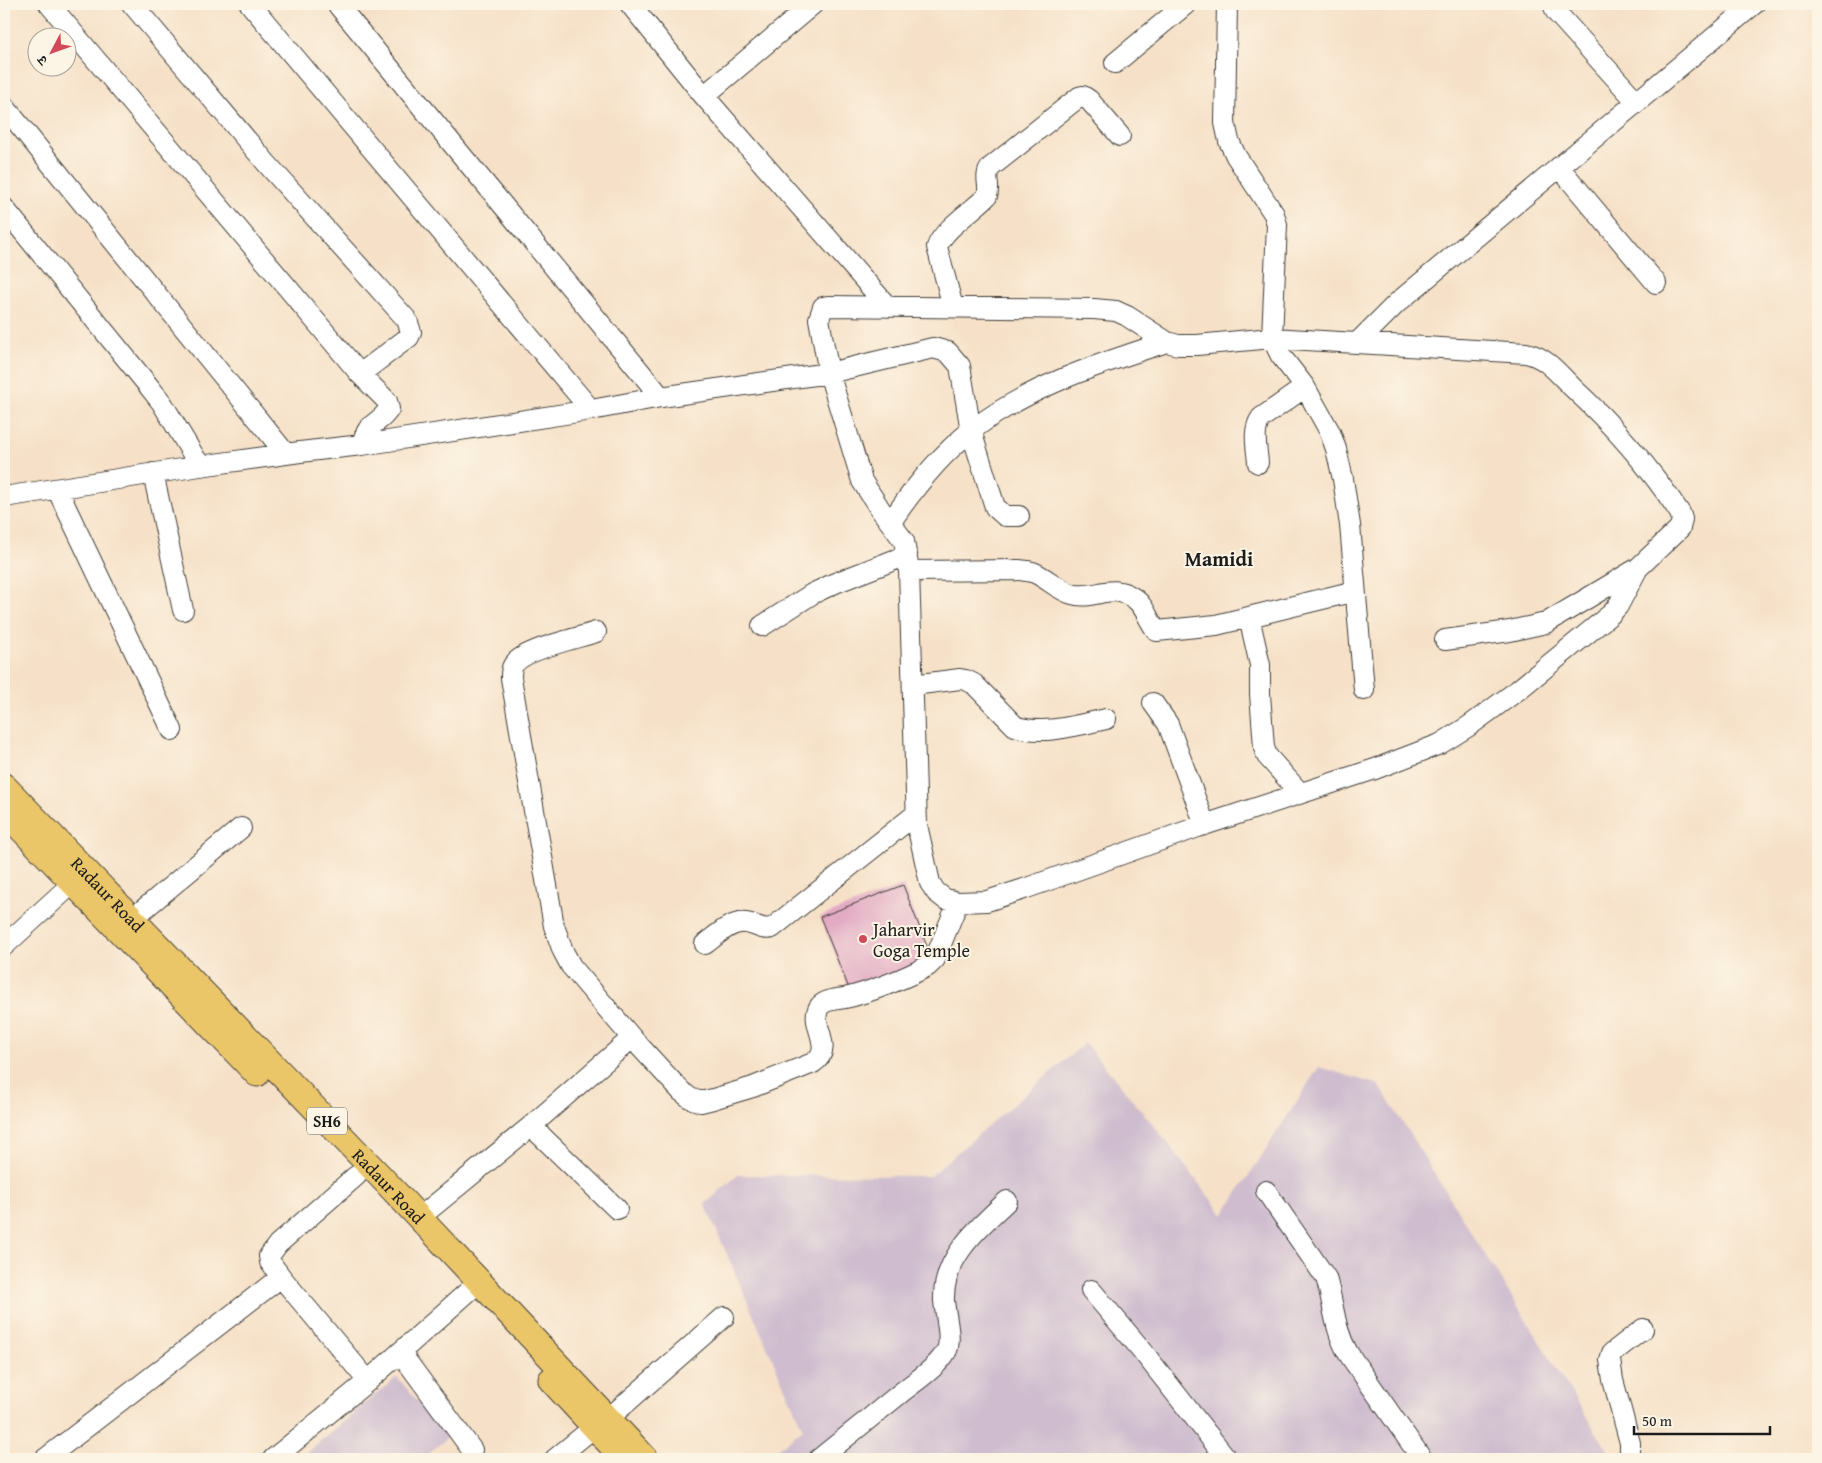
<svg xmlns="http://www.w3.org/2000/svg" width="1822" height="1463" font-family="'Gentium Book Plus','Noto Serif Devanagari',serif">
<rect width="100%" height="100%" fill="#fcf5e5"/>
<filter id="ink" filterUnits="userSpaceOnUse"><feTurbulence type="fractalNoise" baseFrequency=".02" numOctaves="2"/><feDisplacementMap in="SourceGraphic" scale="10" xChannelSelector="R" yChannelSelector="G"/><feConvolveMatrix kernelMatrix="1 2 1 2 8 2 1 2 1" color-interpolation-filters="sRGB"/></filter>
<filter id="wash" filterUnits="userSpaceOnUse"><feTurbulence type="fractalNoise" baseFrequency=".0096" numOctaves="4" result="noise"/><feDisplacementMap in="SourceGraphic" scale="20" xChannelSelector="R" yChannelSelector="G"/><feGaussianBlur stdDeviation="1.12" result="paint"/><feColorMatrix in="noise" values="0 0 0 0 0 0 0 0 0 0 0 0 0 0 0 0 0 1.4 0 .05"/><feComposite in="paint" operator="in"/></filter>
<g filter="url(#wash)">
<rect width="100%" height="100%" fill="#f6e1c8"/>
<path fill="#cfbdcf" d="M 1085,1043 L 1164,1138 L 1223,1215 L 1319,1067 L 1379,1085 L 1613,1459 L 765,1459 L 803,1429 L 705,1204 L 738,1175 L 930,1176 Z
M 397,1377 L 448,1437 L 422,1459 L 299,1459 Z"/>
<g id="blocks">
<path fill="#e2aac3" d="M 903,885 L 932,959 L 850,991 L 820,917 Z"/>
</g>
</g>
<g filter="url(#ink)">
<use href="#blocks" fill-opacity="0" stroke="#3d3a36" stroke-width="1"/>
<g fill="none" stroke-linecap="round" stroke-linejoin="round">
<defs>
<path id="minor" d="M 49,4 L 360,374 L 387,401 L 389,409 C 378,426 367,421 362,445
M 132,4 L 268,165 L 407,320 L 411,332 L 409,337 L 360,374
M 250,4 L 591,410
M 337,4 L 661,397
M 630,4 L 704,96 L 887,306
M 1227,4 L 1225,123 L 1229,141 L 1236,156 L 1274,214 L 1277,225 L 1272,338 L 1281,356 L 1305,387 L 1330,432 L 1336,449 L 1343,479 L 1350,525 L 1364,690
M 1553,4 L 1556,12 L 1637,102
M 1115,63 L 1186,4
M 704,96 L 813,4
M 4,106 L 286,454
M 1559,167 L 1656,283
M 4,208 L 147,384 L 162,403 L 200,466
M 953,307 L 937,247 C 943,229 974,210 987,196 C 991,185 983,177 991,167 L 1079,97 L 1083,96 L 1089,100 L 1120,136
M 1357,343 L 1397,303 L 1754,4
M 1258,463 C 1257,448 1252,431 1261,418 L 1305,387
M 153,473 L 183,610
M 57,489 L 172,730
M 4,497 L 200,466 L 300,452 L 362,445 L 591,410 L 661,397 L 829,373 L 933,348 L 948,352 L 960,366 L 971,431 L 995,507 L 1005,516 L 1019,516
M 891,522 C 913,489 940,455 972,430 C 1029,386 1099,364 1167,342
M 909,571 L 1020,570 C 1025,571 1030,571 1035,573 C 1048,579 1058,590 1072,594 C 1095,601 1110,581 1135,599 C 1146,607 1148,621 1157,631 L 1216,625 L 1355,591
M 1249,617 L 1260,665 L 1260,694 L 1264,747 L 1267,756 L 1300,793
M 762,626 L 812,594 L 835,583 L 907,555
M 596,632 C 578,638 526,649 515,663 C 511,667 511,672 511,678 L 554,926 L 563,951 L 571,966 L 632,1038 L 681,1091 L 690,1098 L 701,1102 L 713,1099 L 753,1087 L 813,1063 C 837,1047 807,1023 820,1006 C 825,1000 837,999 845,998 C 868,993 906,978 928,966 L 935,959 L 958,902
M 1445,640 L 1510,631 L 1546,623 L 1638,568 L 1680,528 L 1682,519 L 1680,513 C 1649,466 1613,425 1572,387 C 1558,373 1546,357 1526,353 L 1272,338 L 1197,345 L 1178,345 L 1167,342 L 1127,316 L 1116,311 L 1094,309 L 828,306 L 823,307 L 819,319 L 829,373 L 862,481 L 880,509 L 904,541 L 909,571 L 917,825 L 930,883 L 936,892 L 945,899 L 958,902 L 987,901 L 1024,889 L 1198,827 L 1375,769 L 1440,744 L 1469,726 L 1518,690 L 1611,614 L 1618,606 L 1638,568
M 913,685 L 960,679 L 966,680 L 974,684 L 1015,726 C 1041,736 1079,725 1106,719
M 1153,703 L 1168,724 L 1205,825
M 132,919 L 241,828
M 705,944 C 716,936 730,921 746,923 C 756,924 762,931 772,928 L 916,814
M 4,946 L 73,883
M 531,1126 L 617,1209
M 356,1176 L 278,1244 L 269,1256 L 270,1262 L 281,1277 L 368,1381
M 1266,1191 L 1326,1278 C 1334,1304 1334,1329 1348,1353 L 1422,1459
M 419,1218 L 531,1126 L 632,1038
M 1091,1290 L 1140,1348 L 1227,1459
M 400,1352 L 472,1450
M 609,1418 L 724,1317
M 45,1459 L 281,1277
M 273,1459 L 368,1381 L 470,1290
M 555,1459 L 593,1428
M 819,1459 C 846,1437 875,1414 902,1392 C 916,1381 939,1366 947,1350 C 952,1339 945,1313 944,1301 C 942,1258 979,1227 1007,1201
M 1630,1459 L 1630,1443 L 1613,1380 L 1610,1360 L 1612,1353 L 1643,1329"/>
<g id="major">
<path id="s1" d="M 4,786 L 380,1176 L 646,1459"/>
<path d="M 4,811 L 257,1074"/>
<path d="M 551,1380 L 624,1459"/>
</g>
</defs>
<use href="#minor" stroke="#3d3a36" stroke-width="22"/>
<use href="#major" stroke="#3d3a36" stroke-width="27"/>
<use href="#minor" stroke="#fff" stroke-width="20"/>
<use href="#major" stroke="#ebc669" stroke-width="25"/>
</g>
</g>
<circle fill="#d1495b" stroke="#fcf5e5" stroke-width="2" cx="863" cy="939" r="5"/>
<g text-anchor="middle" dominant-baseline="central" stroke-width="4" stroke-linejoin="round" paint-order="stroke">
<rect fill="#fcf5e5" stroke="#5f5d58" stroke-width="1" x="307" y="1107.5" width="40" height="27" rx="4"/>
<g font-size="16" font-weight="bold" fill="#1c1c1c">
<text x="327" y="1121">SH6</text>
</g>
<g font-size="18" fill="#1c1c1c" stroke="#fcf5e5">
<text stroke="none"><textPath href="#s1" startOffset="150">Radaur Road</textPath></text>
<text stroke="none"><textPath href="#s1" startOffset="555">Radaur Road</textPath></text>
</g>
<g font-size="18" fill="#1c1c1c" stroke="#fcf5e5" text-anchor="start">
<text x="873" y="929">Jaharvir<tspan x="873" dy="21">Goga Temple</tspan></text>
</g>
<g font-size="20" font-weight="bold" fill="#1c1c1c" stroke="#fcf5e5">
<text x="1219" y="558">Mamidi</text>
</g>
</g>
<rect width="1822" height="1463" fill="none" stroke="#fcf5e5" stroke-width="20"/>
<g transform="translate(52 52) rotate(229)"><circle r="24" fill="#fcf5e5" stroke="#a29e95"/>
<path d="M0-4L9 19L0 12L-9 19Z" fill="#d1495b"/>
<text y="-8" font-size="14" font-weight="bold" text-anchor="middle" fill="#1c1c1c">उ</text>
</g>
<path d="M1634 1426v8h136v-8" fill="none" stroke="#1c1c1c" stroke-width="2.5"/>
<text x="1642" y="1426" font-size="15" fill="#1c1c1c" stroke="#fcf5e5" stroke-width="4" paint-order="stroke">50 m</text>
</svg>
